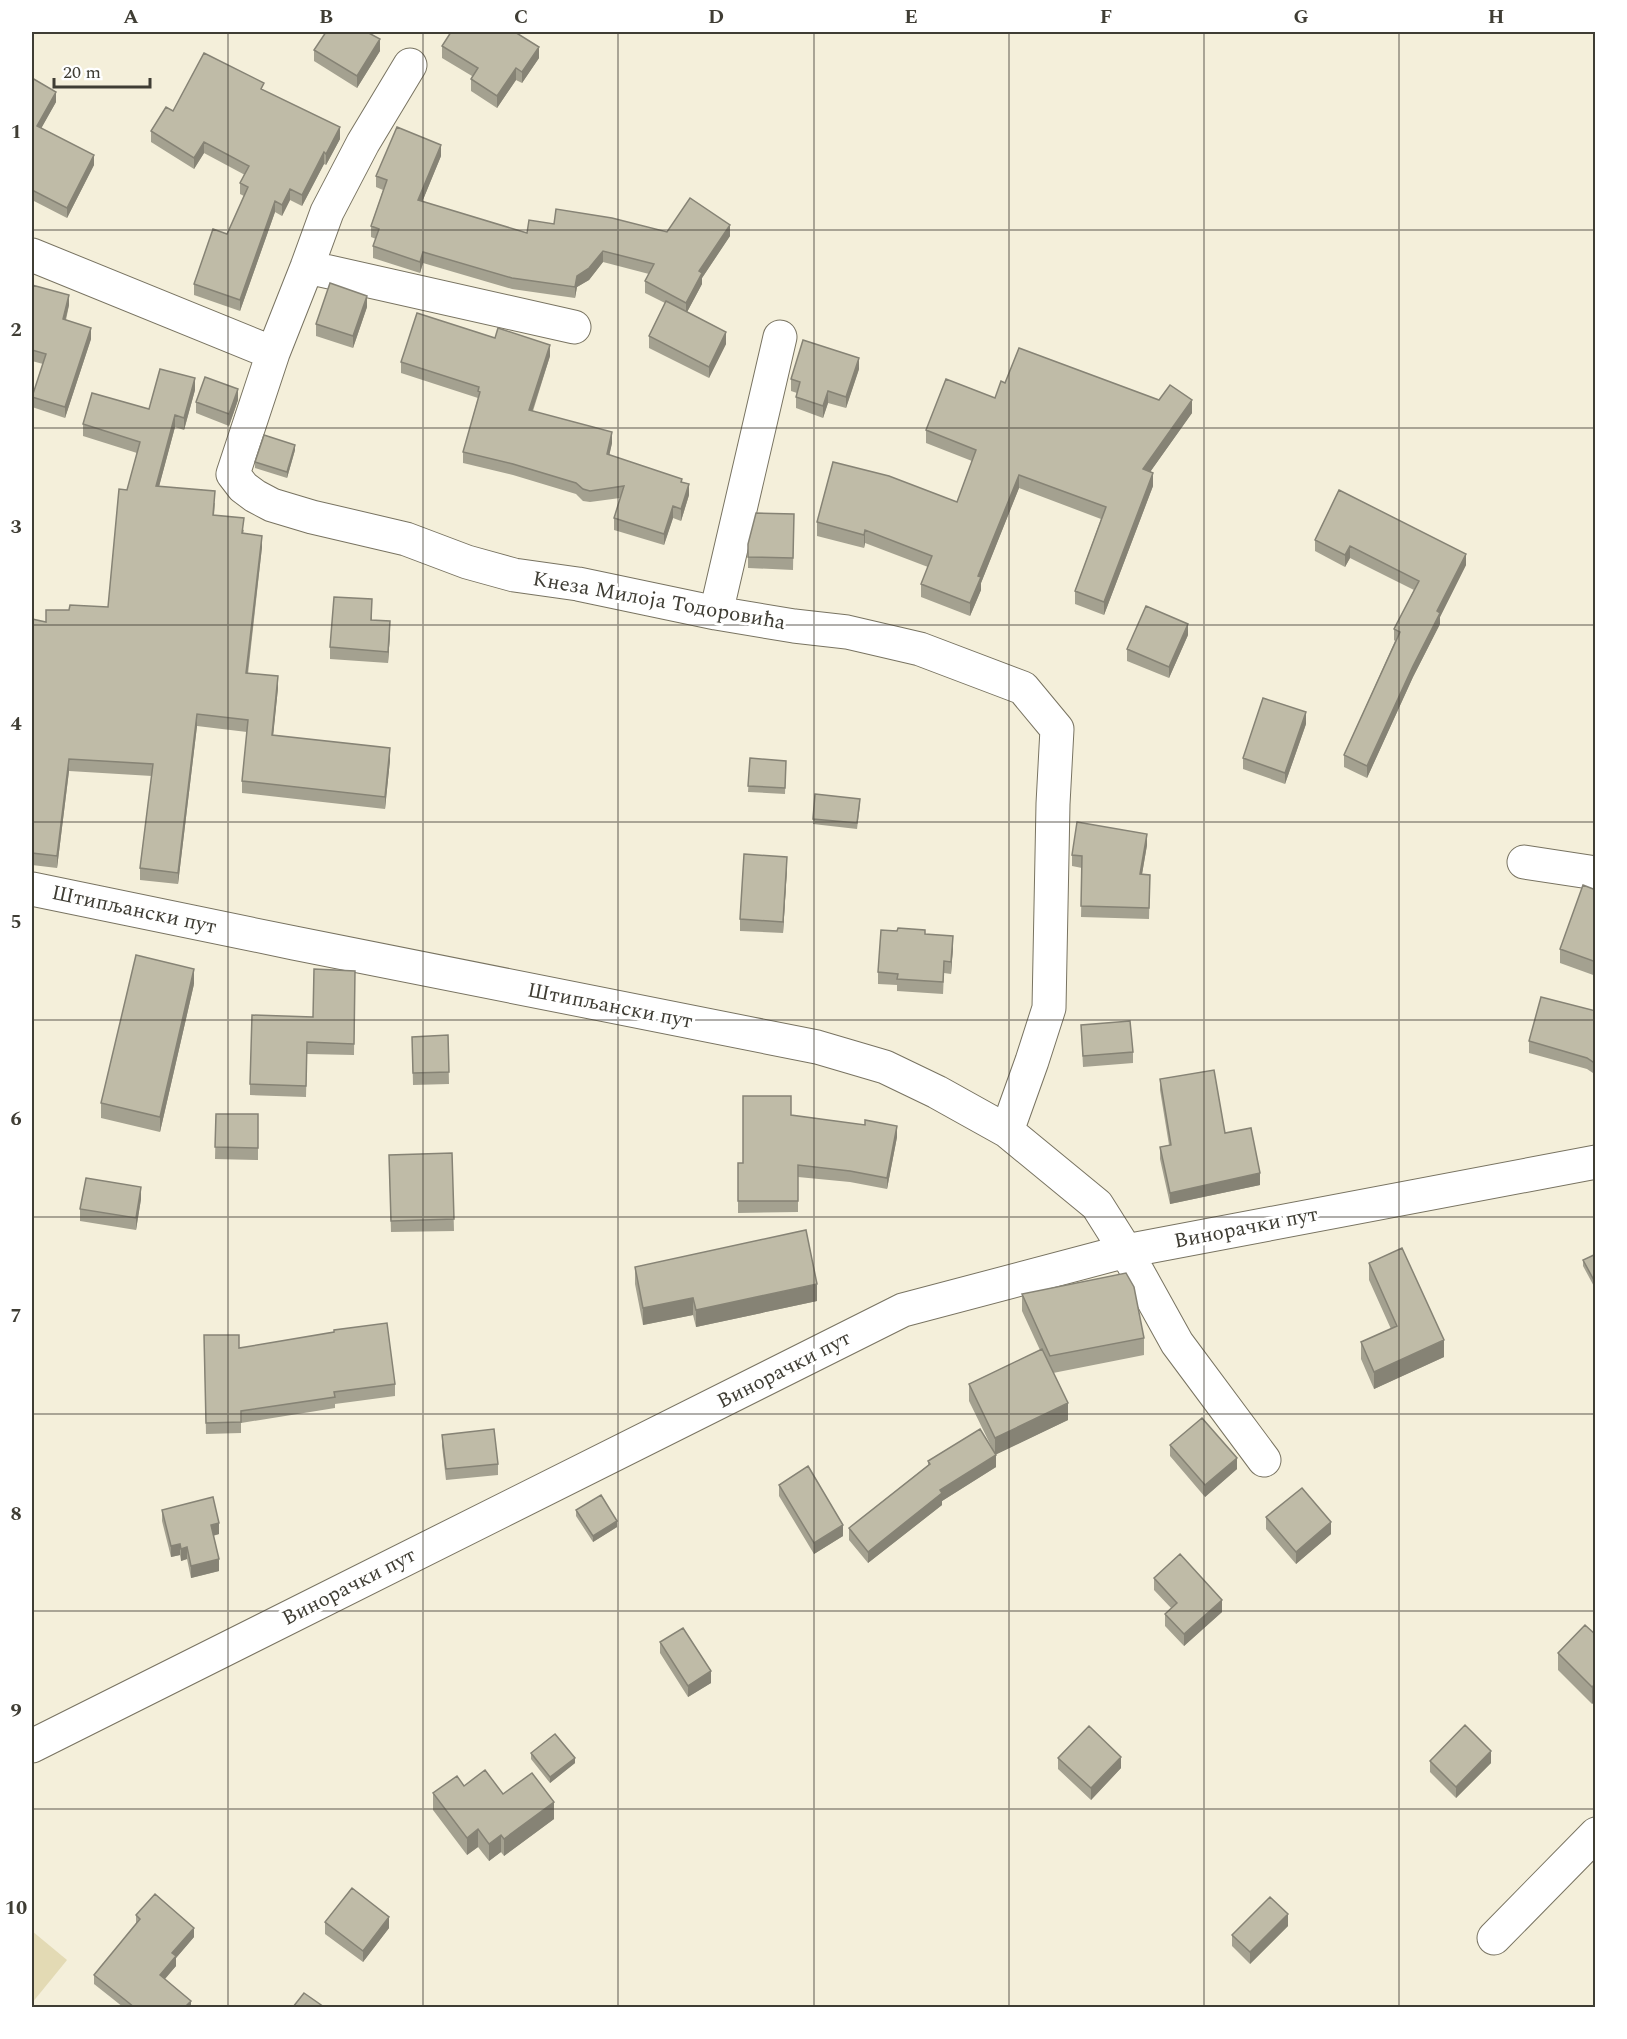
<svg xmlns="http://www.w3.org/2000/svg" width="1627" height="2039" font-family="Spectral,serif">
<rect width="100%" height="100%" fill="#f4efda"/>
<path fill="#e3dab4" d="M 32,1931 L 67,1960 L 32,2003 Z"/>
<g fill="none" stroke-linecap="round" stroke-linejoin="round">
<defs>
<path id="minor" d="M 410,65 L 363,143 L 327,212 L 307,267 L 273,353 L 233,474 L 243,487 L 255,496 L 272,505 L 312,517 L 406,539 L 467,562 L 514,575 L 578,584 L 716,613 L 794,626 L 847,632 L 920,649 L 1023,688 L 1057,729 L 1053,804 L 1049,1008 L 1032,1061 L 1007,1131
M 32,255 L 273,353
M 307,267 L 574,327
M 716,613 L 780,337
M 1524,862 L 1596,873
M 32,889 L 294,943 L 817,1047 L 885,1067 L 937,1092 L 1007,1131 L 1097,1205 L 1126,1251 L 1177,1343 L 1264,1460
M 32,1746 L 903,1310 L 1126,1251 L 1596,1162
M 1494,1938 L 1596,1834"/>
</defs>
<use href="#minor" stroke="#787361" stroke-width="35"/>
<use href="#minor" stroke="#fff" stroke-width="33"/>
</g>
<path fill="#a4a190" d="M 442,46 L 539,58 L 522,83 L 516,80 L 497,108 L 471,91 L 471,79 L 472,76 L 442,58 Z
M 314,50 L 380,51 L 357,88 L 314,61 Z
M 32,78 L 56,102 L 41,128 L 94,165 L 67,218 L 32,200 Z
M 264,91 L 340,139 L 326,165 L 324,164 L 302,206 L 290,200 L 282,216 L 275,212 L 240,311 L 194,295 L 194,284 L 227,234 L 244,196 L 240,194 L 240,183 L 245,175 L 204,153 L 194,169 L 151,142 L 151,131 L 173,111 Z
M 441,156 L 422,202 L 527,233 L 554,224 L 730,236 L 702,278 L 702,284 L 687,312 L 726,344 L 709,378 L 649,348 L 649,336 L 665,303 L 645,293 L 645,281 L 649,274 L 603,262 L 589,280 L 577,287 L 575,298 L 512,289 L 423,263 L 420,273 L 373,258 L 373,246 L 376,239 L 371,237 L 371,226 L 383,190 L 376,187 L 376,176 Z
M 32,285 L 69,305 L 66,320 L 91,339 L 65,418 L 32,407 L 32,397 L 43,364 L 32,361 Z
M 367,307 L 353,348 L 316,336 L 316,324 Z
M 550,356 L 533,411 L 612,443 L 609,455 L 682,482 L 689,495 L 681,521 L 673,518 L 664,545 L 614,530 L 614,518 L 620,498 L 590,502 L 583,501 L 576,494 L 513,475 L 463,463 L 463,452 L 478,398 L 401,373 L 401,362 Z
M 859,369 L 846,408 L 828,403 L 823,418 L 796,408 L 796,397 L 797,393 L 791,391 L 791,379 Z
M 1005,383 L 1192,413 L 1150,472 L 1153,486 L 1104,615 L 1075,604 L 1075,591 L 1101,519 L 1019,488 L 981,583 L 981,590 L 970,616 L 921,597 L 921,584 L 928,567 L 865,543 L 864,548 L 817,536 L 817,522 L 957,502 L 972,461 L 926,443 L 926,430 L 995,398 Z
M 195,390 L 184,430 L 175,427 L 159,486 L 215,503 L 214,516 L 244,530 L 243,534 L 262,547 L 248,674 L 278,688 L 273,735 L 390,760 L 385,809 L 242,793 L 242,781 L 247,732 L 197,726 L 178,884 L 140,880 L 140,868 L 152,776 L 69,771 L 57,868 L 32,865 L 32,619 L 46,622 L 69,610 L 108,607 L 127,490 L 137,453 L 83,436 L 83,424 L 149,409 Z
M 238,400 L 229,426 L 196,413 L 196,402 Z
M 295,450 L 287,478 L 255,468 L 255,462 Z
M 794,514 L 793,570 L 748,568 L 748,544 Z
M 1315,540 L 1466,565 L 1440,617 L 1440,624 L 1413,677 L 1367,778 L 1344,767 L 1344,755 L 1395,641 L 1394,640 L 1394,629 L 1414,590 L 1350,558 L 1345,567 L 1315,551 Z
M 372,611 L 372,620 L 390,633 L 388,663 L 330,659 L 330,647 Z
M 1188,635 L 1169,678 L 1127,661 L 1127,649 Z
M 1306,724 L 1285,784 L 1243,769 L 1243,758 Z
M 750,758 L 786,761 L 785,794 L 748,792 Z
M 860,805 L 857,829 L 813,824 L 813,819 Z
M 1147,845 L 1142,874 L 1150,875 L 1149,919 L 1081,917 L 1082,868 L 1072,866 L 1072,855 Z
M 787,868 L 783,933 L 740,931 L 740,919 Z
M 1596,890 L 1596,976 L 1560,963 L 1560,949 Z
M 925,934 L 953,947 L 951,974 L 944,973 L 943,994 L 897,991 L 897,985 L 878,984 L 878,972 Z
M 355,971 L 354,1055 L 307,1054 L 306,1097 L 250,1095 L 250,1084 Z
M 194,984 L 160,1132 L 101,1118 L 101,1103 Z
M 1596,1011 L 1596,1075 L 1587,1069 L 1529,1053 L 1529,1041 Z
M 1081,1025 L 1133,1052 L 1133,1063 L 1083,1067 Z
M 448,1035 L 449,1084 L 413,1085 L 412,1037 Z
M 1160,1079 L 1260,1185 L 1170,1204 L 1160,1159 L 1160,1147 L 1169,1145 L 1160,1090 Z
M 216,1114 L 258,1114 L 258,1160 L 215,1159 Z
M 791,1115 L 865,1125 L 897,1137 L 887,1189 L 850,1182 L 798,1177 L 798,1212 L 738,1213 L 738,1163 L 743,1163 Z
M 452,1153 L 454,1231 L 391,1232 L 389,1155 Z
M 141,1199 L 136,1230 L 80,1221 L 80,1209 Z
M 1596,1254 L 1596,1290 L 1583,1266 L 1583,1260 Z
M 1369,1263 L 1444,1357 L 1374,1389 L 1361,1359 L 1361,1342 L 1391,1329 L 1369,1280 Z
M 635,1267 L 817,1301 L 696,1327 L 693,1315 L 643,1325 L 635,1284 Z
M 1022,1294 L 1144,1338 L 1144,1355 L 1053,1373 L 1068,1420 L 996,1454 L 996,1467 L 942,1501 L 942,1505 L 868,1563 L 849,1540 L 849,1528 L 928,1465 L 928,1461 L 992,1448 L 969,1401 L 969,1384 L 1040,1350 L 1022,1311 Z
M 204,1335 L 239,1348 L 395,1384 L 395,1396 L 335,1404 L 335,1408 L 241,1423 L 241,1433 L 206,1434 Z
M 442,1435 L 498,1464 L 498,1475 L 446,1480 L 442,1446 Z
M 1170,1445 L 1237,1469 L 1205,1497 L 1170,1456 Z
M 779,1485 L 843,1536 L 814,1554 L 779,1496 Z
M 162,1510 L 219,1534 L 213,1536 L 219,1571 L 191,1578 L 187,1559 L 181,1561 L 180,1555 L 171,1557 L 162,1521 Z
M 576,1510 L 617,1527 L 593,1542 L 576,1516 Z
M 1266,1517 L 1331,1534 L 1296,1564 L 1266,1529 Z
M 1154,1578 L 1222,1612 L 1184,1646 L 1165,1626 L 1165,1614 L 1172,1609 L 1154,1590 Z
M 1596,1635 L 1596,1700 L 1592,1704 L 1558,1670 L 1558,1653 Z
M 660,1642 L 711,1683 L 688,1697 L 660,1653 Z
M 531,1753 L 575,1763 L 550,1783 L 531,1759 Z
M 1058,1758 L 1121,1768 L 1091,1800 L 1058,1769 Z
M 1430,1761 L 1491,1763 L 1456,1798 L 1430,1772 Z
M 464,1786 L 503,1794 L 554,1819 L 504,1856 L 501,1852 L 489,1861 L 478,1847 L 467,1855 L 433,1810 L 433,1793 Z
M 136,1915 L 194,1937 L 176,1958 L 176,1966 L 164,1979 L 191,2007 L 123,2007 L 94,1984 L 94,1975 L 136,1924 Z
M 325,1922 L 389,1928 L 363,1962 L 325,1934 Z
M 1288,1926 L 1250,1964 L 1232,1946 L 1232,1935 Z"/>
<path fill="#868375" d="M 380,39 L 380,51 L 357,88 L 357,76 Z
M 539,47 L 539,58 L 522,83 L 522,72 Z
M 516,68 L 516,80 L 497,108 L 497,96 Z
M 56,92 L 56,102 L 37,136 L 37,126 Z
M 340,127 L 340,139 L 326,165 L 326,154 Z
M 204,142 L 204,153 L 194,169 L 194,158 Z
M 441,145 L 441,156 L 418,212 L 418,200 Z
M 324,152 L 324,164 L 302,206 L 302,195 Z
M 94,155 L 94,165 L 67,218 L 67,208 Z
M 290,189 L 290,200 L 282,216 L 282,205 Z
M 275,201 L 275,212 L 240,311 L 240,300 Z
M 730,225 L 730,236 L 702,278 L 702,284 L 686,314 L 686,303 L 699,271 Z
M 603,251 L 603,262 L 589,280 L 577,287 L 575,298 L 575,287 L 577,276 Z
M 423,252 L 423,263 L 420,273 L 420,262 Z
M 69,295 L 69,305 L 63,329 L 63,319 Z
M 367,296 L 367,307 L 353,348 L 353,336 Z
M 91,328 L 91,339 L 65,418 L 65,407 Z
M 726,332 L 726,344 L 709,378 L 709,367 Z
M 550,345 L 550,356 L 529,421 L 529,410 Z
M 859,358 L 859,369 L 846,408 L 846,397 Z
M 195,378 L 195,390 L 184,430 L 184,418 Z
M 238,389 L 238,400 L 229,426 L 229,414 Z
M 828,391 L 828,403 L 823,418 L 823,406 Z
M 1192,400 L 1192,413 L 1143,482 L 1143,469 Z
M 175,415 L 175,427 L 156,498 L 156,486 Z
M 612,432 L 612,443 L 607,466 L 607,454 Z
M 295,445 L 295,450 L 287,478 L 287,472 Z
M 1153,473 L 1153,486 L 1104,615 L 1104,602 Z
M 1019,475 L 1019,488 L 981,583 L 981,590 L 970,616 L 970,603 L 978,576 Z
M 689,484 L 689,495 L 681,521 L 681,509 Z
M 673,506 L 673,518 L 664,545 L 664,534 Z
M 865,530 L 865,543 L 864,548 L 864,535 Z
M 262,536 L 262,547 L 246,685 L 246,673 Z
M 1350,546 L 1350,558 L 1345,567 L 1345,555 Z
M 1466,554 L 1466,565 L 1440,617 L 1440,624 L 1413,677 L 1367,778 L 1367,766 L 1437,611 Z
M 390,621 L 390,633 L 388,663 L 388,652 Z
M 1188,624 L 1188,635 L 1169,678 L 1169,667 Z
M 278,676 L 278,688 L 272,747 L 272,735 Z
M 1306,712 L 1306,724 L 1285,784 L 1285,773 Z
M 197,714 L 197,726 L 178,884 L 178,873 Z
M 390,748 L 390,760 L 385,809 L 385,797 Z
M 69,759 L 69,771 L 57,868 L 57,856 Z
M 1147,834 L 1147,845 L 1140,886 L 1140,874 Z
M 787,857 L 787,868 L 783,933 L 783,922 Z
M 953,936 L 953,947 L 951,974 L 951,962 Z
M 194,969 L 194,984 L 160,1132 L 160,1117 Z
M 897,1126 L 897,1137 L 887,1189 L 887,1178 Z
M 1260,1173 L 1260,1185 L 1170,1204 L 1170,1193 Z
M 141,1187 L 141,1199 L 136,1230 L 136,1218 Z
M 817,1284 L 817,1301 L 696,1327 L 696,1310 Z
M 693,1298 L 693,1315 L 643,1325 L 643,1308 Z
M 1444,1340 L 1444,1357 L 1374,1389 L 1374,1372 Z
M 1068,1403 L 1068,1420 L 995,1455 L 995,1438 Z
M 996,1455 L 996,1467 L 942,1501 L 942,1505 L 868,1563 L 868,1552 L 940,1490 Z
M 1237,1458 L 1237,1469 L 1205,1497 L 1205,1485 Z
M 617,1521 L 617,1527 L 593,1542 L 593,1536 Z
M 1331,1522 L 1331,1534 L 1296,1564 L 1296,1552 Z
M 219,1523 L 219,1534 L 211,1536 L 211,1525 Z
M 843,1525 L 843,1536 L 814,1554 L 814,1543 Z
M 180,1544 L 180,1555 L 171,1557 L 171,1546 Z
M 187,1547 L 187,1559 L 181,1561 L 181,1549 Z
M 219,1559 L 219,1571 L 191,1578 L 191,1566 Z
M 1222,1600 L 1222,1612 L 1184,1646 L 1184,1634 Z
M 711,1671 L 711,1683 L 688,1697 L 688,1686 Z
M 1596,1683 L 1596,1700 L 1592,1704 L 1592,1687 Z
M 1491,1751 L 1491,1763 L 1456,1798 L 1456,1787 Z
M 1121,1757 L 1121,1768 L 1091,1800 L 1091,1788 Z
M 575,1758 L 575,1763 L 550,1783 L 550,1777 Z
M 554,1802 L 554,1819 L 504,1856 L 504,1839 Z
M 478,1829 L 478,1847 L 467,1855 L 467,1838 Z
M 501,1835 L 501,1852 L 489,1861 L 489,1844 Z
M 1288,1914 L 1288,1926 L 1250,1964 L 1250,1952 Z
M 389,1917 L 389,1928 L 363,1962 L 363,1951 Z
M 194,1928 L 194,1937 L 176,1958 L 176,1966 L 160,1985 L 160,1975 L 172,1953 Z
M 191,2001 L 191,2007 L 185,2007 Z"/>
<path fill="#bfbba7" stroke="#868375" stroke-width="1.5" d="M 326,32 L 367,32 L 380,39 L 357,76 L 314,50 Z
M 451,32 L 515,32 L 539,47 L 522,72 L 516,68 L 497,96 L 471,79 L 478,68 L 442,46 Z
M 204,53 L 264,83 L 261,89 L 340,127 L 326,154 L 324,152 L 302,195 L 290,189 L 282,205 L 275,201 L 240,300 L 194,284 L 213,229 L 227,234 L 248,187 L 240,183 L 249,166 L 204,142 L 194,158 L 151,131 L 166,107 L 173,111 Z
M 32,78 L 56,92 L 37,126 L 94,155 L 67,208 L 32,190 Z
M 397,127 L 441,145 L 418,200 L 527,233 L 529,220 L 554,224 L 556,209 L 612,218 L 667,232 L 690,198 L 730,225 L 699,271 L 702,273 L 686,303 L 645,281 L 654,264 L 603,251 L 589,268 L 577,276 L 575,287 L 512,278 L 423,252 L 420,262 L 373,246 L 379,229 L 371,226 L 387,180 L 376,176 Z
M 330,283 L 367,296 L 353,336 L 316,324 Z
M 32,285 L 69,295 L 63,319 L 91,328 L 65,407 L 32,397 L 46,354 L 32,350 Z
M 666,301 L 726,332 L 709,367 L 649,336 Z
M 417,313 L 495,338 L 498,328 L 550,345 L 529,410 L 612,432 L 607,454 L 682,479 L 681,482 L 689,484 L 681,509 L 673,506 L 664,534 L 614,518 L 624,486 L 590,491 L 583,489 L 576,483 L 513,464 L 463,452 L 480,392 L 478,391 L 479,387 L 401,362 Z
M 803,340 L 859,358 L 846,397 L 828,391 L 823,406 L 796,397 L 800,382 L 791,379 Z
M 1019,348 L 1159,400 L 1170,385 L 1192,400 L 1143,469 L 1153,473 L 1104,602 L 1075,591 L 1106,507 L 1019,475 L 978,576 L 981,577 L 970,603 L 921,584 L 932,556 L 865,530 L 864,535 L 817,522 L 833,462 L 889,476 L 957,502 L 976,450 L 926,430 L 946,379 L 995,398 L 1001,381 L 1005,383 Z
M 160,369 L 195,378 L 184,418 L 175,415 L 156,486 L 215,491 L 213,515 L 244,518 L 242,533 L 262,536 L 246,673 L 278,676 L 272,735 L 390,748 L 385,797 L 242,781 L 248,720 L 197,714 L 178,873 L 140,868 L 153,764 L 69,759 L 57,856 L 32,853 L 32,619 L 46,622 L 46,610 L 69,610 L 70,605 L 108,607 L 119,489 L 127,490 L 140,442 L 83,424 L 92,393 L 149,409 Z
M 205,377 L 238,389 L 229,414 L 196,402 Z
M 264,435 L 295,445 L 287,472 L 255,462 Z
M 1339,490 L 1466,554 L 1437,611 L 1440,613 L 1413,666 L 1367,766 L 1344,755 L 1400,632 L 1394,629 L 1419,581 L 1350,546 L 1345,555 L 1315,540 Z
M 756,513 L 794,514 L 793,558 L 748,557 L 748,544 Z
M 334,597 L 372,599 L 371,620 L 390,621 L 388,652 L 330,647 Z
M 1146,606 L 1188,624 L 1169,667 L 1127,649 Z
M 1263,698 L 1306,712 L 1285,773 L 1243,758 Z
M 750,758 L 786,761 L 785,788 L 748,786 Z
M 815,794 L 860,799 L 857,823 L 813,819 Z
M 1077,822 L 1147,834 L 1140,874 L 1150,875 L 1149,908 L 1081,906 L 1082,856 L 1072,855 Z
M 744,854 L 787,857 L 783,922 L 740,919 Z
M 1583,885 L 1596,890 L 1596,962 L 1560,949 Z
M 898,928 L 925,930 L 925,934 L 953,936 L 951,962 L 944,961 L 943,982 L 897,979 L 898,974 L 878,972 L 881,930 L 897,931 Z
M 136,955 L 194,969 L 160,1117 L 101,1103 Z
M 314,969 L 355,971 L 354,1044 L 307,1042 L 306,1086 L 250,1084 L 252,1015 L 313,1017 Z
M 1541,997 L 1596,1011 L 1596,1064 L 1587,1058 L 1529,1041 Z
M 1130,1021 L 1133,1052 L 1083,1056 L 1081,1025 Z
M 448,1035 L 449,1072 L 413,1073 L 412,1037 Z
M 1214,1070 L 1225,1133 L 1251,1128 L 1260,1173 L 1170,1193 L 1160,1147 L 1171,1145 L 1160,1079 Z
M 743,1096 L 791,1096 L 791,1115 L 865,1125 L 865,1120 L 897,1126 L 887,1178 L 850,1171 L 798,1165 L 798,1201 L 738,1201 L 738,1163 L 743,1163 Z
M 216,1114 L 258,1114 L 258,1148 L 215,1147 Z
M 452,1153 L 454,1219 L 391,1221 L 389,1155 Z
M 86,1178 L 141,1187 L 136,1218 L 80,1209 Z
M 806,1230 L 817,1284 L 696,1310 L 693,1298 L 643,1308 L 635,1267 Z
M 1402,1248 L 1444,1340 L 1374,1372 L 1361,1342 L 1397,1326 L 1369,1263 Z
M 1596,1254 L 1596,1284 L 1583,1260 Z
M 1126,1273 L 1134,1287 L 1144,1338 L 1050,1356 L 1022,1294 Z
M 387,1323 L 395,1384 L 334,1392 L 335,1397 L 241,1411 L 241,1422 L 206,1423 L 204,1335 L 239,1335 L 239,1348 L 334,1332 L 334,1330 Z
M 1042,1349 L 1068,1403 L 995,1438 L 969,1384 Z
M 1202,1418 L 1237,1458 L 1205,1485 L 1170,1445 Z
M 494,1429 L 498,1464 L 446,1469 L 442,1435 Z
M 980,1429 L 996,1455 L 940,1490 L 942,1493 L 868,1552 L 849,1528 L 930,1464 L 928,1461 Z
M 808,1466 L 843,1525 L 814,1543 L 779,1485 Z
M 1302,1488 L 1331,1522 L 1296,1552 L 1266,1517 Z
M 601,1495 L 617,1521 L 593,1536 L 576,1510 Z
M 213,1497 L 219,1523 L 211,1525 L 219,1559 L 191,1566 L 187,1547 L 181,1549 L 180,1544 L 171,1546 L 162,1510 Z
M 1180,1554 L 1222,1600 L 1184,1634 L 1165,1614 L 1177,1603 L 1154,1578 Z
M 1585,1625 L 1596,1635 L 1596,1683 L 1592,1687 L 1558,1653 Z
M 683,1628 L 711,1671 L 688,1686 L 660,1642 Z
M 1465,1725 L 1491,1751 L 1456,1787 L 1430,1761 Z
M 1089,1726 L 1121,1757 L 1091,1788 L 1058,1758 Z
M 555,1734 L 575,1758 L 550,1777 L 531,1753 Z
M 485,1770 L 503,1794 L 532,1773 L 554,1802 L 504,1839 L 501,1835 L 489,1844 L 478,1829 L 467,1838 L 433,1793 L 457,1776 L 464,1786 Z
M 352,1888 L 389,1917 L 363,1951 L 325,1922 Z
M 155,1894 L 194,1928 L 172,1953 L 176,1956 L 160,1975 L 191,2001 L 185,2007 L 134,2007 L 94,1975 L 140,1919 L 136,1915 Z
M 1270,1897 L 1288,1914 L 1250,1952 L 1232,1935 Z
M 304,1993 L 324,2007 L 293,2007 Z"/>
<path fill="none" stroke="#3f3d34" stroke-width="1.5" stroke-opacity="0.55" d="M 228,32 L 228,2008M 423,32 L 423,2008M 618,32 L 618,2008M 814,32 L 814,2008M 1009,32 L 1009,2008M 1204,32 L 1204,2008M 1399,32 L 1399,2008M 32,230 L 1596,230M 32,428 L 1596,428M 32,625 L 1596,625M 32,822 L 1596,822M 32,1020 L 1596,1020M 32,1217 L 1596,1217M 32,1414 L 1596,1414M 32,1611 L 1596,1611M 32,1809 L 1596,1809"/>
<g text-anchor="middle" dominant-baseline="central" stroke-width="6" stroke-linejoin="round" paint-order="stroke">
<g font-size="21" fill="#3f3d34" stroke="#fff">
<text transform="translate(659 601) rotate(10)">Кнеза Милоја Тодоровића</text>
<text transform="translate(134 910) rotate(12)">Штипљански пут</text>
<text transform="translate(610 1006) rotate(11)">Штипљански пут</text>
<text transform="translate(1246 1228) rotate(-11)">Винорачки пут</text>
<text transform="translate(784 1370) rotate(-27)">Винорачки пут</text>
<text transform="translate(349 1587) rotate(-27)">Винорачки пут</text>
</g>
</g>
<rect width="1627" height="2039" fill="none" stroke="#ffffff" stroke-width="66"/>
<path d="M54 78v9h96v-9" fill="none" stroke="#3f3d34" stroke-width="3"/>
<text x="63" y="78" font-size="18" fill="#3f3d34" stroke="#ffffff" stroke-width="4.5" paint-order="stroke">20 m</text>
<rect x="33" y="33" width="1561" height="1973" fill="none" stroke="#3f3d34" stroke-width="2"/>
<g font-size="20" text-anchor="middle" font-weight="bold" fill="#3f3d34">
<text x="131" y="23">A</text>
<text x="326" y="23">B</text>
<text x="521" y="23">C</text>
<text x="716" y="23">D</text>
<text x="911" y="23">E</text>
<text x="1106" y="23">F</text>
<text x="1301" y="23">G</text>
<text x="1496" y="23">H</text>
<text x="16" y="138">1</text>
<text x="16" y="336">2</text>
<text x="16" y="533">3</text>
<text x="16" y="730">4</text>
<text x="16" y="928">5</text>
<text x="16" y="1125">6</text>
<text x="16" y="1322">7</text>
<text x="16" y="1520">8</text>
<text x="16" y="1717">9</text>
<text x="16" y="1914">10</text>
</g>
</svg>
